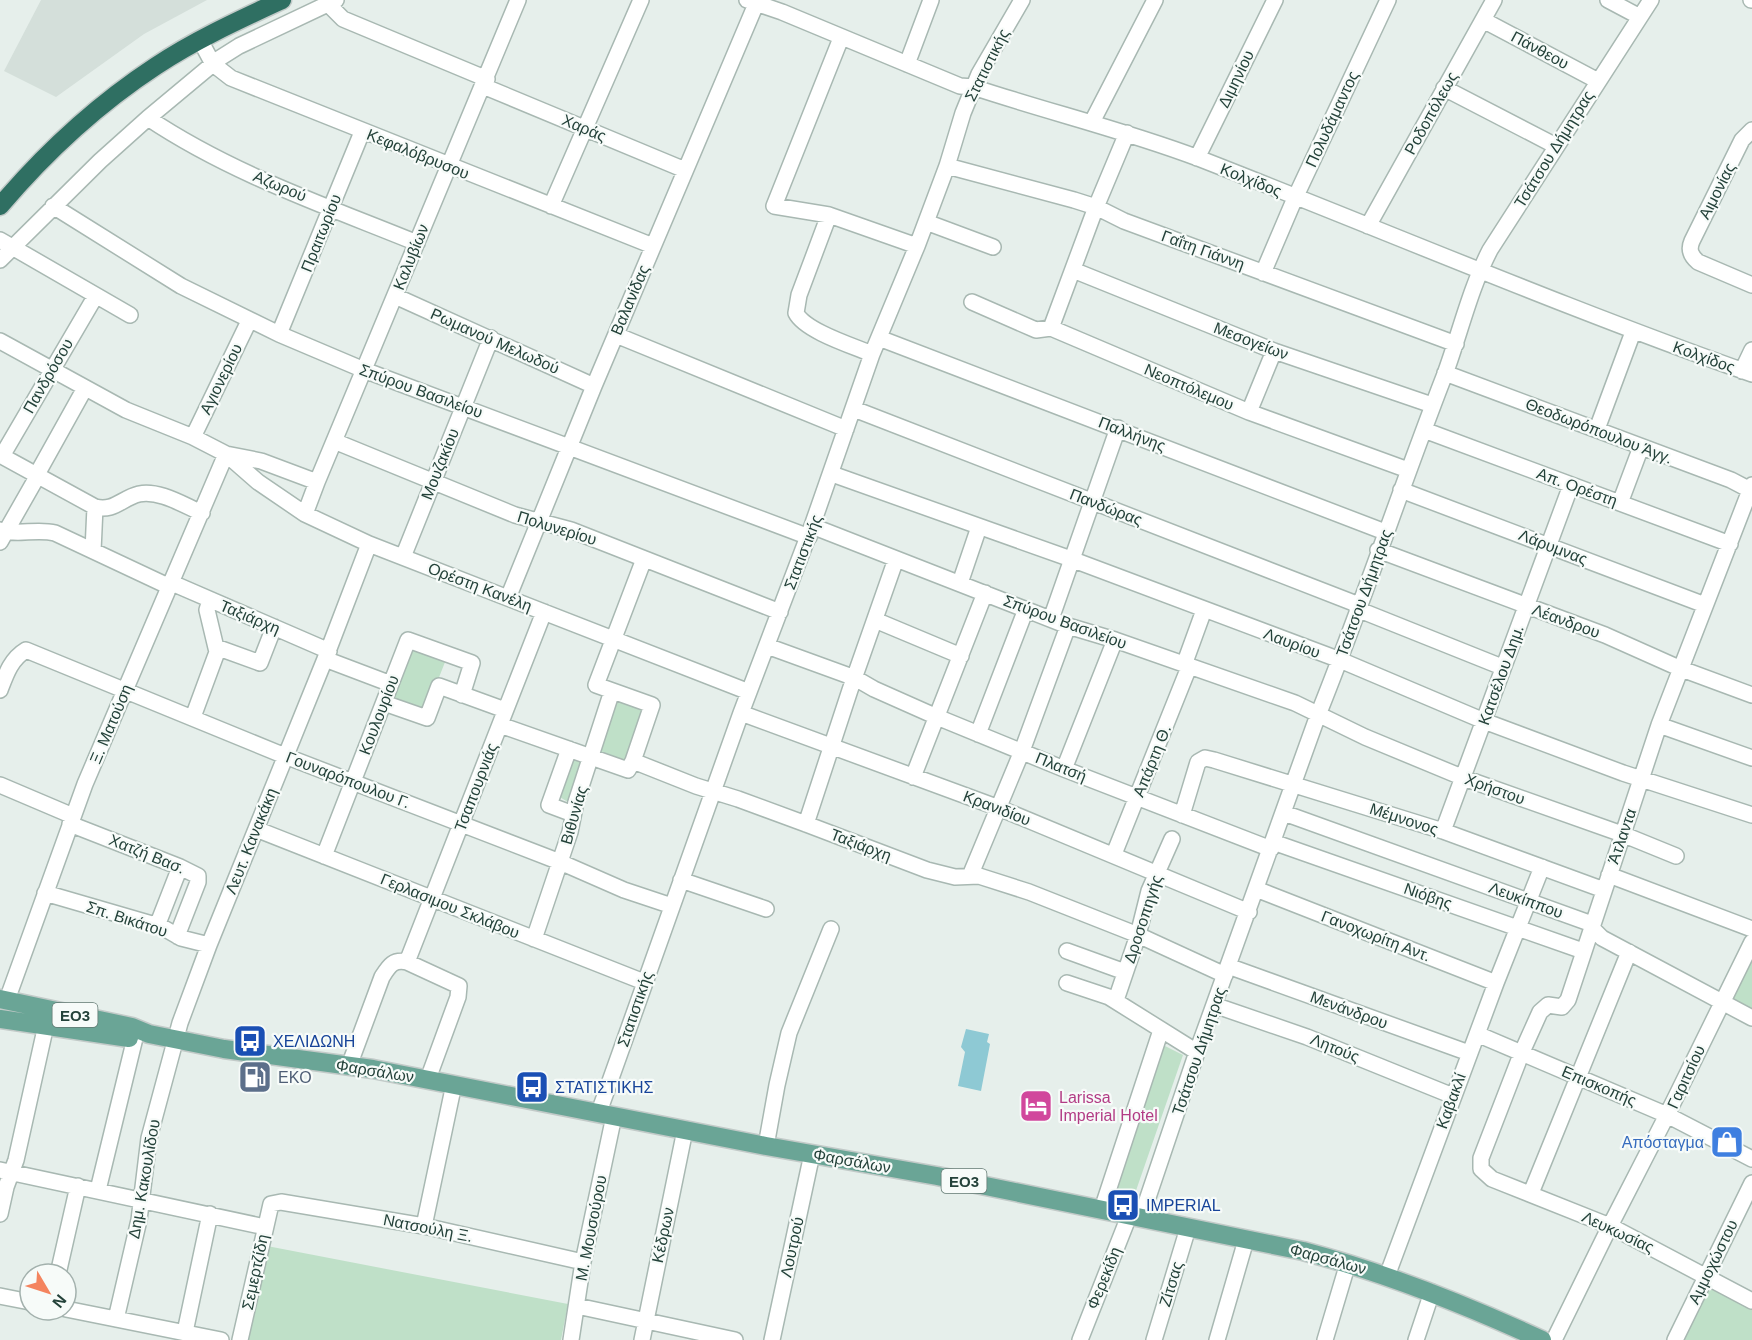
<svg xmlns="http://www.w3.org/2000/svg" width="1752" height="1340" font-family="Helvetica,sans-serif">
<rect width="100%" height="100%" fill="#e6efeb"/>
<path fill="#d4dfda" d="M 41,0 L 207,0 L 144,34 L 56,97 L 4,71 Z"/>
<path fill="#bfe0c8" d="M 413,644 L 447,657 L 425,713 L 391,701 Z
M 618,699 L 640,707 L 641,711 L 626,759 L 623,762 L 600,754 L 598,751 L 615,701 Z
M 573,757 L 584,759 L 570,801 L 568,802 L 558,796 Z
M 1752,942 L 1752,1018 L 1721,1002 Z
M 1163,1045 L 1183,1055 L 1131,1205 L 1110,1199 Z
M 267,1246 L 568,1304 L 561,1340 L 248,1340 Z
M 1704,1285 L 1752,1309 L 1752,1340 L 1678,1340 Z"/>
<path fill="#8ec9d4" d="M 966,1029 L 989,1034 L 987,1042 L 990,1044 L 981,1091 L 958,1086 L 965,1052 L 961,1047 Z"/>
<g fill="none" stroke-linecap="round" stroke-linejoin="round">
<defs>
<path id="minor" d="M 747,0 L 782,12 L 960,86 L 973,87 C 1048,112 1124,130 1198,158 C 1383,230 1565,308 1752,374
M 1608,0 L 1640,17
M 1751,0 L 1752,0
M 328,4 L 343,19 L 487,79
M 1483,20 L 1598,81
M 841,38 L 774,206 L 829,215 L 917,246
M 200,40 L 213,64 L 231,78 L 653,246
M 907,64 L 931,0
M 483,86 L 685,170
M 1444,88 L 1556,146
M 148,118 C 230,173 326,206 417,243
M 1092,122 L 1155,0
M 1752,130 L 1742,140 L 1692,241 C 1688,250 1691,256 1698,262 L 1752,285
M 1197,158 L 1275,0
M 947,166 L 1074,200 L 1096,207 L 1124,221 L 1456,344
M 53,206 L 181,286 L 279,334 L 364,370 L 809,537
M 551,206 L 641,0
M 829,215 L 799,295 L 796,313 C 805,331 853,346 872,354
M 926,222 L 993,247
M 1368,226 L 1494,0
M 0,240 L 130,315
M 0,260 L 100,161 L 148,118 L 220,58 L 239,46 L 336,0
M 1073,270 L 1274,351 L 1432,405
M 1263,273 L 1295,198 L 1388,0
M 395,296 L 594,386
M 972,302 L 1036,330 L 1051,328 L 1249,412 L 1408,470
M 1051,328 L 1096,207 L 1127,133
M 279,334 L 362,132
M 616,335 L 846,429
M 879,338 L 1385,532
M 0,341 L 126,410 L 193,437 L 226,454 L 261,461 L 317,482
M 1742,371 L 1752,350
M 1445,373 L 1731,480 L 1752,491
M 854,409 L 1359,605
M 1249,412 L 1274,351
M 1597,429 L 1633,332
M 1424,430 L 1730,544
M 193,437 L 249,321
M 334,441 L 515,515 L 571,530 L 780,612
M 0,455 L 95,507 C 114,512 122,498 139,494 C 160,490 183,505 202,513
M 2,456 L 95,297
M 832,474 L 1071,559 L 1340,660 L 1484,721 L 1623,773 L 1752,815
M 36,476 L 85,388
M 1752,485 L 1659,725 L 1568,1000 L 1562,1007 L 1548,1005 L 1540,1012 L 1522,1052 L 1481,1158 L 1481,1169 L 1492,1179 L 1610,1226 L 1752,1301
M 1401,490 L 1705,605
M 1620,503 L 1641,447
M 305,514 L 317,482 L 518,0
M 812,526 L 1068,626 L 1115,640 L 1295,703 L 1365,737 L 1464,778 L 1622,834 L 1676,856
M 0,530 C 18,536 36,528 55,533 L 170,587
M 0,542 L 37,477
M 1378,550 L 1605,635 L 1679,668 L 1752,695
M 93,551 L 95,507
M 403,557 L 491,338
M 172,583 L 329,651
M 960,583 L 979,527
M 508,598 L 594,386 L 756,4
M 1357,609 L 1502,667
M 1051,619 L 1118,428
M 875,620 L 961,656
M 767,646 L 855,678 L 874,689 L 937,717 L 1064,769 L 1271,849
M 216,647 L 260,663 L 274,627
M 325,659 L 391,684
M 1184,665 L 1204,610
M 0,690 C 6,674 11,659 26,650 L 285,756 L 560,862 L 624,890 L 672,906
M 384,703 L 427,718 L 439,686 L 505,710
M 741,713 L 999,808 L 1249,912
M 193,717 L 217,652 L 207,610 L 210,600
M 500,725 L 628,770 L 633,761 L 696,786 L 738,799 L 806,824 L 927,870 L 955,877 L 979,876 L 1029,892 L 1138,935 L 1225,975
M 1659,725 L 1752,758
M 978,734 L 1026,609
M 569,749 L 549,805 L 573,814
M 633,761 L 652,705 L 596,685 L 644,559
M 1064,769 L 1115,640
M 913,777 L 985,593
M 0,785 L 73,816
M 1284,813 L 1592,924 L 1594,930 L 1602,938 L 1752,1018
M 1182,815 L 1198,762 L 1205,758 L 1214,760 L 1443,831 L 1604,890
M 70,824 L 180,867 L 198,876 L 198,882 L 177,936
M 806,824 L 850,690 L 896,559
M 256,829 L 644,982
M 1443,831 L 1571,485
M 1273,842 L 1583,951
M 1114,854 L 1189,667
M 324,856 L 408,640 L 472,663 L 462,695
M 1609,875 L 1752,929
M 970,876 L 1022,751 L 1068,626
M 681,880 L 766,909
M 1256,889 L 1496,983
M 45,893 L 162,927 L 181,938 L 209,945
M 157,926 L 180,867
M 534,939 L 570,832 L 576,802 L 612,691
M 1067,951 L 1125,972
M 407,962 L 544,612
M 1228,966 L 1469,1053
M 1067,983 L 1109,997 L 1197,1052
M 7,1000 L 85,784 L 226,454 L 258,482 L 305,514 L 369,544 L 749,692
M 1116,1000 L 1138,935 L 1149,891 L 1172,839
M 1214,1005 L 1307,1037 L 1453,1096
M 1477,1034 L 1667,1115 L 1752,1159
M 349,1066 L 382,977 C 389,966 393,959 407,962 L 459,986 L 458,997 L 428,1079
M 599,1112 L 741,713 L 812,526 L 872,354 L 917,246 L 947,166 L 963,113 L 979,74 L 1022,0
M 766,1146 L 777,1085 L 789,1033 L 831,929
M 0,1170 L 265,1227
M 98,1190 L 135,1038
M 1531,1193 L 1629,952
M 1102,1209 L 1161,1030
M 0,1214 L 6,1187 L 16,1160 L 46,1025
M 1141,1218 L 1197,1052 L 1318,715 C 1363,603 1401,487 1445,374 C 1460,333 1470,289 1490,250 L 1651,0
M 424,1226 L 454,1084
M 58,1274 L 78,1186
M 1387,1276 L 1496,983 L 1542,867
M 0,1296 L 30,1302
M 577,1306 L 735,1340
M 66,1309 L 221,1340
M 116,1319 L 139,1220 L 149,1138 L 180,1023 L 209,945 L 325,659 L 369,544
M 185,1332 L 210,1214
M 240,1340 L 271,1204 L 281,1202 L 424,1226 L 583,1262
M 571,1340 L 583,1262 L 614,1116
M 642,1340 L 685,1130
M 772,1340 L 812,1154
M 1080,1340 L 1129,1216
M 1154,1340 L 1188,1228
M 1217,1340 L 1246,1240
M 1325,1340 L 1348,1263
M 1416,1340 L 1432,1292
M 1554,1340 L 1610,1226 L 1667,1115 L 1752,942
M 1675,1340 L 1752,1183"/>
<path id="major" d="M 0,999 L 132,1027 L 149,1034 L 224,1049 L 373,1069 L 766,1146 L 937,1176 L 1303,1251 C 1386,1273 1464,1304 1542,1340
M 0,1019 L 129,1038"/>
<path id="highway" d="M 0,206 C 45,153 98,104 156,66 C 195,40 239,20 282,0"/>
</defs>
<use href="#minor" stroke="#a8b8b2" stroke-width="18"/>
<use href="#major" stroke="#c2cac8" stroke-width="21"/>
<use href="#highway" stroke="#c2cac8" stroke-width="21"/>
<use href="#minor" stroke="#fff" stroke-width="15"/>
<use href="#major" stroke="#6aa596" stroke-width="18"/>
<use href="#highway" stroke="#2f6f62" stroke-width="18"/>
</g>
<defs>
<symbol id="bus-square" viewBox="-11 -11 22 22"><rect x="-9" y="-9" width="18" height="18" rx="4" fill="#1a4fb4" stroke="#f7fbf9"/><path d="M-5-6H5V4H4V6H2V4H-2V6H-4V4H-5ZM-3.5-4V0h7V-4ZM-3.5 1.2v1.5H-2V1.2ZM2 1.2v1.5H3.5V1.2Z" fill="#fff"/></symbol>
<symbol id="fuel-square" viewBox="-11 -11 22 22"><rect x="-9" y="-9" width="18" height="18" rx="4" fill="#5c6f8a" stroke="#f7fbf9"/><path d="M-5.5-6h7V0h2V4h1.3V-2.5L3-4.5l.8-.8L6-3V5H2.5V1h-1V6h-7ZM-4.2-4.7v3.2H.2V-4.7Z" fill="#fff"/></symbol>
<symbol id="hotel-square" viewBox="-11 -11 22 22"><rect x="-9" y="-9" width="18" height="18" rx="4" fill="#d1479c" stroke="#f7fbf9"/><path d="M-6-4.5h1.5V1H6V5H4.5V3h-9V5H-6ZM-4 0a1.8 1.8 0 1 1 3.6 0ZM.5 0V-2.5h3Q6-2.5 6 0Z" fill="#fff"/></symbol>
<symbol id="shop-square" viewBox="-11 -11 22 22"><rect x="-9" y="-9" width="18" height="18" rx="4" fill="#3f7fe0" stroke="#f7fbf9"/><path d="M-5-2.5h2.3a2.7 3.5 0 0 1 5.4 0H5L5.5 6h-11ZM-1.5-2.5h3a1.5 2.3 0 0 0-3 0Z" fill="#fff"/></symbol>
</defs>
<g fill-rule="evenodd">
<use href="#bus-square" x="231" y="1022" width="38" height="38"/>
<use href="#fuel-square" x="236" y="1058" width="38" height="38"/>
<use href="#bus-square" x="513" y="1068" width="38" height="38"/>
<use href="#hotel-square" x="1017" y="1087" width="38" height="38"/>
<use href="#shop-square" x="1708" y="1123" width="38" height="38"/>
<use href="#bus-square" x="1104" y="1186" width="38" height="38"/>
</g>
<g text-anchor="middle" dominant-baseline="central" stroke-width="4.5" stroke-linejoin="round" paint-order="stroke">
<g fill="#f7fbf9" stroke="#637a73" stroke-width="1.5">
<rect x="52.5" y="1003" width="45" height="24" rx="4.5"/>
<rect x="941.5" y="1169" width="45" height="24" rx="4.5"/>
</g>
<g font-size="15" font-weight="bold" fill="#24423a">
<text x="75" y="1015">ΕΟ3</text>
<text x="964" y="1181">ΕΟ3</text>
</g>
<g font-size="16" fill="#24423a" stroke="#f7fbf9">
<text transform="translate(1540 50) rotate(28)">Πάνθεου</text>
<text transform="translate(987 65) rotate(-63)">Στατιστικής</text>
<text transform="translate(1236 79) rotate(-64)">Διμηνίου</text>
<text transform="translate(1431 113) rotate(-61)">Ροδοπόλεως</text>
<text transform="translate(1332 119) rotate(-65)">Πολυδάμαντος</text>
<text transform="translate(584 128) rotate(23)">Χαράς</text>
<text transform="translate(1554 149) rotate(-58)">Τσάτσου Δήμητρας</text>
<text transform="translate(418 154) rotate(22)">Κεφαλόβρυσου</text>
<text transform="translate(1251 180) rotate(22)">Κολχίδος</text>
<text transform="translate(280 186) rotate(23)">Αζωρού</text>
<text transform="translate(1717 191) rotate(-63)">Αιμονίας</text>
<text transform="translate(321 233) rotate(-68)">Πραιτωρίου</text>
<text transform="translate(1203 250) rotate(20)">Γαΐτη Γιάννη</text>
<text transform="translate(411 257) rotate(-68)">Καλυβίων</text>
<text transform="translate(630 300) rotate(-67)">Βαλανίδας</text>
<text transform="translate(495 341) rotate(24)">Ρωμανού Μελωδού</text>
<text transform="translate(1251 341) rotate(21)">Μεσογείων</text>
<text transform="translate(1704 357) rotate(20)">Κολχίδος</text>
<text transform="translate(48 376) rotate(-60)">Πανδρόσου</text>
<text transform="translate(221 379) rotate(-64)">Αγιονερίου</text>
<text transform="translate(1189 387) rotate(23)">Νεοπτόλεμου</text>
<text transform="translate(421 391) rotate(20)">Σπύρου Βασιλείου</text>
<text transform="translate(1599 431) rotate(21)">Θεοδωρόπουλου Άγγ.</text>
<text transform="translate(1132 434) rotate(21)">Παλλήνης</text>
<text transform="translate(440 464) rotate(-68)">Μουζακίου</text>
<text transform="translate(1577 487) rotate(20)">Απ. Ορέστη</text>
<text transform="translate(1106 507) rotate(21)">Πανδώρας</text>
<text transform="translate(557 528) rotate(17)">Πολυνερίου</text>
<text transform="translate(1553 547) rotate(21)">Λάρυμνας</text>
<text transform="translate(803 552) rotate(-69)">Στατιστικής</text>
<text transform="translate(480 587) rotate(21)">Ορέστη Κανέλη</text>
<text transform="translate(1364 593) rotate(-70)">Τσάτσου Δήμητρας</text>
<text transform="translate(250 617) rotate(23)">Ταξιάρχη</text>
<text transform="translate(1566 621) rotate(20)">Λέανδρου</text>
<text transform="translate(1065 622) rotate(20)">Σπύρου Βασιλείου</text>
<text transform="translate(1292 643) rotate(20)">Λαυρίου</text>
<text transform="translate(1501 675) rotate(-70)">Κατσέλου Δημ.</text>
<text transform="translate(379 715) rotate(-69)">Κουλουρίου</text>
<text transform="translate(111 724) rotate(-67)">Ξ. Ματούση</text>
<text transform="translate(1152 761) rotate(-68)">Απάρτη Θ.</text>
<text transform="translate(1061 767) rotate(22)">Πλατσή</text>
<text transform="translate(348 780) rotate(21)">Γουναρόπουλου Γ.</text>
<text transform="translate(476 787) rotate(-69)">Τσαπουρνιάς</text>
<text transform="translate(1495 789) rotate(20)">Χρήστου</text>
<text transform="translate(997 808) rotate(21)">Κρανιδίου</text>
<text transform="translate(574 815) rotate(-74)">Βιθυνίας</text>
<text transform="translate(1404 819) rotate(18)">Μέμνονος</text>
<text transform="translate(1622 836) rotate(-71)">Άτλαντα</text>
<text transform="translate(251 841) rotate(-68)">Λευτ. Κανακάκη</text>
<text transform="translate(861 845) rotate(21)">Ταξιάρχη</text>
<text transform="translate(147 854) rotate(22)">Χατζή Βασ.</text>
<text transform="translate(1428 896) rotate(19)">Νιόβης</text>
<text transform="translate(1526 900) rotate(20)">Λευκίππου</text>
<text transform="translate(450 906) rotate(22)">Γερλασιμου Σκλάβου</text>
<text transform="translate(127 919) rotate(18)">Σπ. Βικάτου</text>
<text transform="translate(1143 919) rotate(-72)">Δροσοπηγής</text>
<text transform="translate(1376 936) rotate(21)">Γανοχωρίτη Αντ.</text>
<text transform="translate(635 1009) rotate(-71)">Στατιστικής</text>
<text transform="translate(1349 1010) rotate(20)">Μενάνδρου</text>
<text transform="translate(1335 1048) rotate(22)">Λητούς</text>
<text transform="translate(1199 1051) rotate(-71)">Τσάτσου Δήμητρας</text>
<text transform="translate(375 1071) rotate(9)">Φαρσάλων</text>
<text transform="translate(1686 1077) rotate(-65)">Γαριτσίου</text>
<text transform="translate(1599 1086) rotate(23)">Επισκοπής</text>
<text transform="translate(1451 1101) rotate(-70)">Καβακλί</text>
<text transform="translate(852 1161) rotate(10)">Φαρσάλων</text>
<text transform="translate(144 1179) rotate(-80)">Δημ. Κακουλίδου</text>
<text transform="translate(428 1228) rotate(11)">Νατσούλη Ξ.</text>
<text transform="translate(591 1228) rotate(-79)">Μ. Μουσούρου</text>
<text transform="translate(1618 1232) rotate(25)">Λευκωσίας</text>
<text transform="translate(663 1235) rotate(-78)">Κέδρων</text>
<text transform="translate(792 1247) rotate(-78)">Λουτρού</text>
<text transform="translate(1328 1259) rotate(15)">Φαρσάλων</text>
<text transform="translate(1713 1262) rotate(-64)">Αμμοχώστου</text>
<text transform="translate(255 1272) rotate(-78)">Σεμερτζίδη</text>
<text transform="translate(1104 1278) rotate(-68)">Φερεκίδη</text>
<text transform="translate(1171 1284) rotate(-73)">Ζίτσας</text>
</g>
<g font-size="16" fill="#164399" stroke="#f7fbf9" text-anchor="start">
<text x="273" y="1041">ΧΕΛΙΔΩΝΗ</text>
<text x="555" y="1087">ΣΤΑΤΙΣΤΙΚΗΣ</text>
<text x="1146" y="1205">IMPERIAL</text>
</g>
<g font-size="16" fill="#4e5e75" stroke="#f7fbf9" text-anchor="start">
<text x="278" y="1077">EKO</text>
</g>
<g font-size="16" fill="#b23c85" stroke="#f7fbf9" text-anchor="start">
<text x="1059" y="1097">Larissa<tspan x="1059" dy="18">Imperial Hotel</tspan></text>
</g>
<g font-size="16" fill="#366cbe" stroke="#f7fbf9" text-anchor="end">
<text x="1704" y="1142">Απόσταγμα</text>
</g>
</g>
<g transform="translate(48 1292) rotate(129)"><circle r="28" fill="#f7fbf9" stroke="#a3b1ad" stroke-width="1.5"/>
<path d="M0-4.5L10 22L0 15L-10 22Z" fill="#f4845f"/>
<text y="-9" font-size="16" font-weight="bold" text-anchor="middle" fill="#24423a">N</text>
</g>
</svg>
